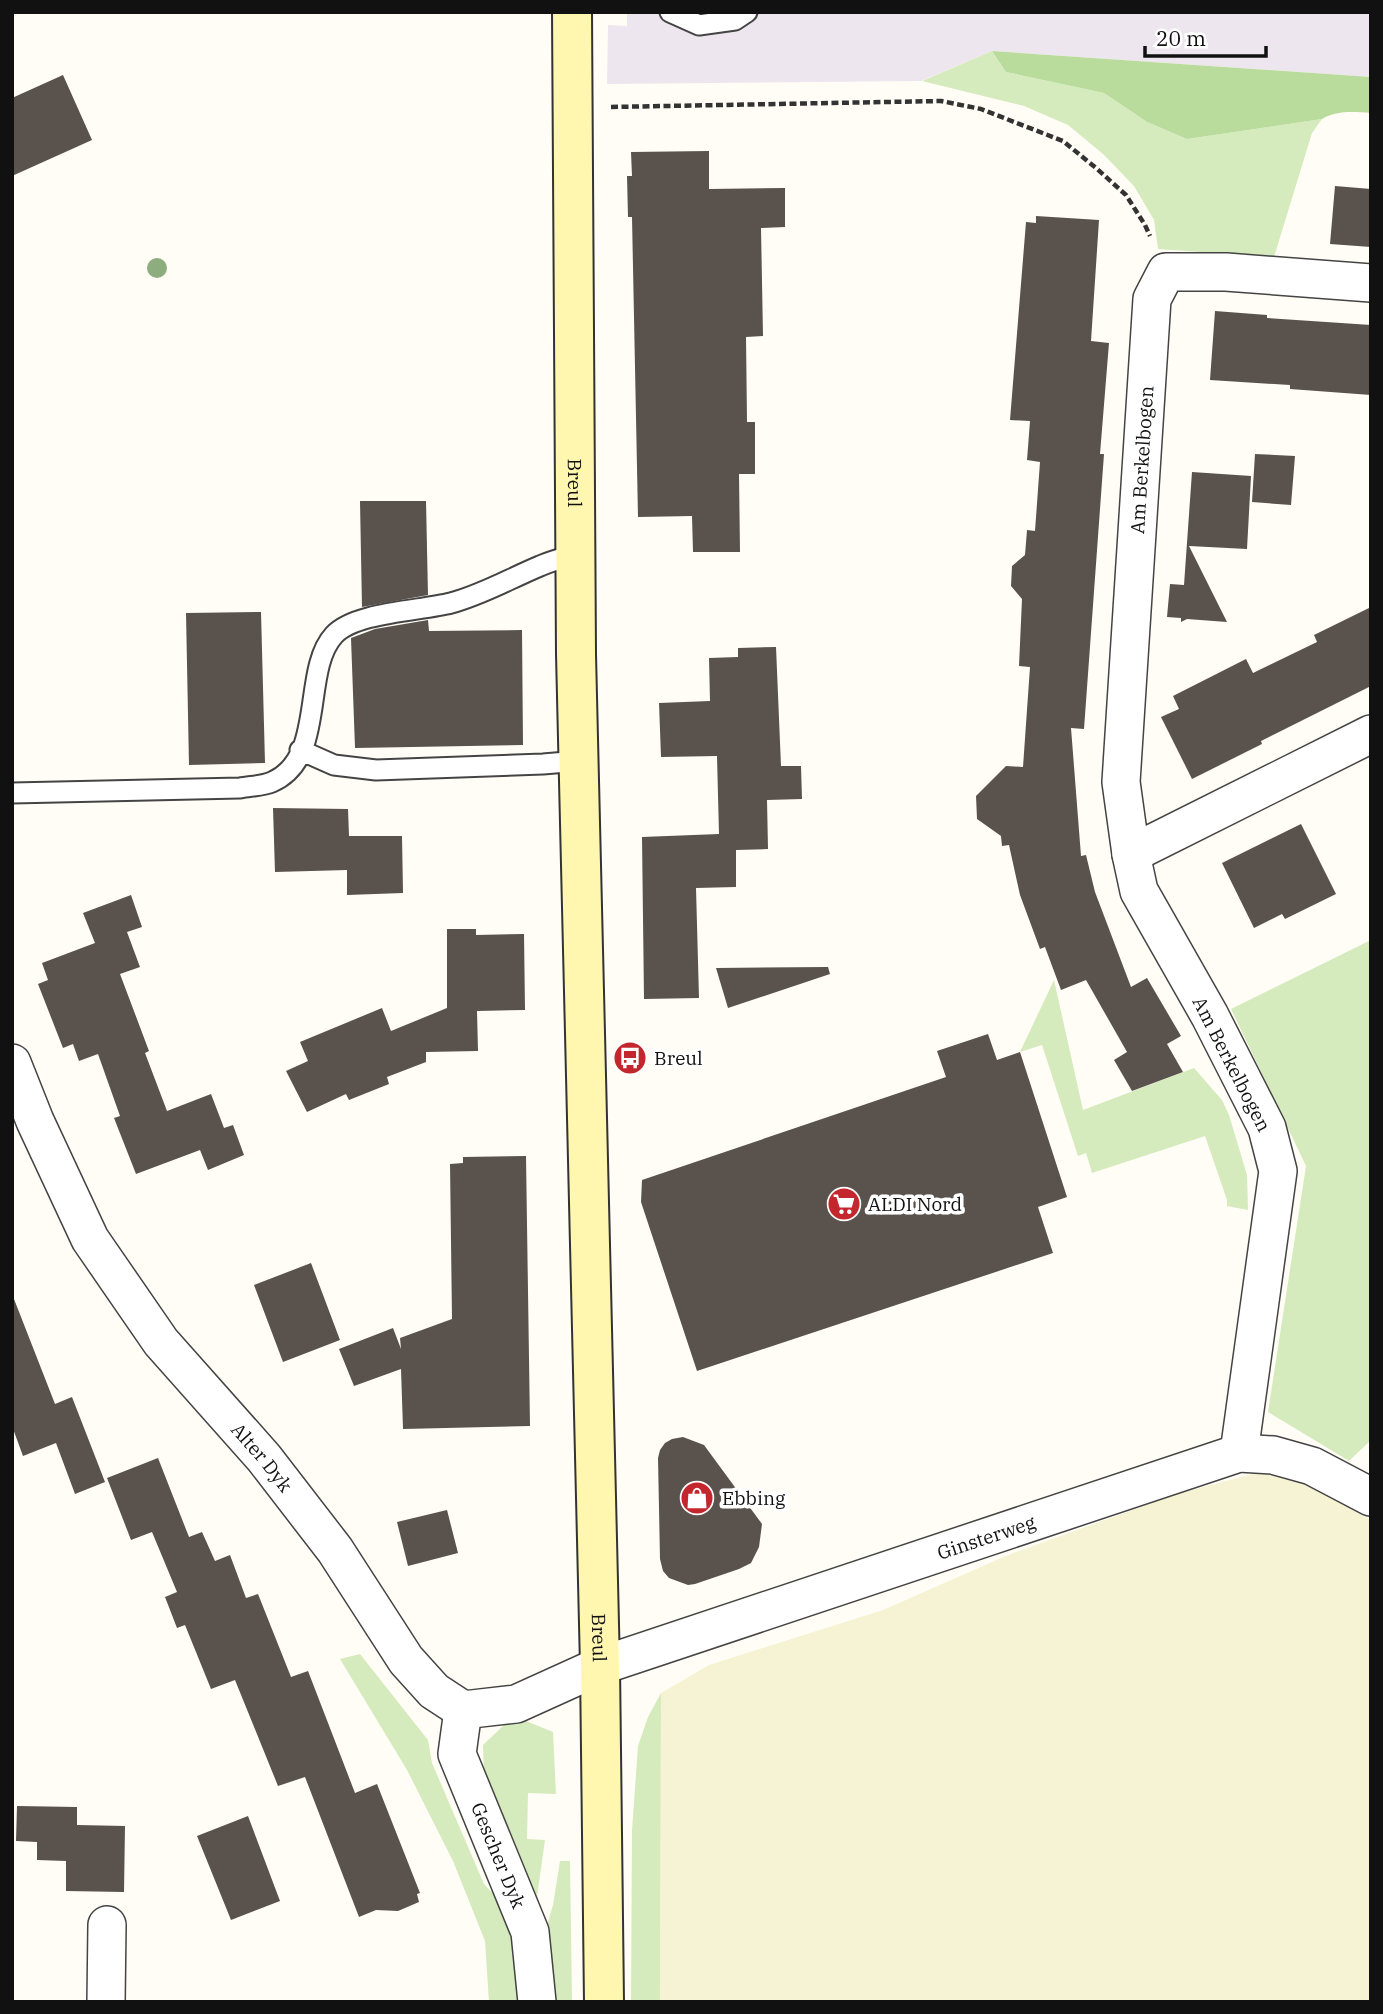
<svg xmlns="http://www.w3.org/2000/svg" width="1383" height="2014" font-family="'IBM Plex Serif',serif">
<rect width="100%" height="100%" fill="#fffdf5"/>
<path fill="#eee6ef" d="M 627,12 L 1371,12 L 1371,77 L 992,51 L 921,81 L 607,84 L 608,25 L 627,26 Z"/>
<path fill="#f6f3d4" d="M 1260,1472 L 1303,1481 L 1371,1520 L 1371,2002 L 660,2002 L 661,1693 L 709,1665 L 883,1610 L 1008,1555 L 1177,1494 Z"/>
<path fill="#d5ebbd" d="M 992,51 L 1006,72 L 1104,93 L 1147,122 L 1187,139 L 1322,119 L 1312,133 L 1274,257 L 1158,249 L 1154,220 L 1134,186 L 1103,154 L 1068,125 L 1024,106 L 922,81 Z
M 1371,940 L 1371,1440 L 1349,1461 L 1268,1412 L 1306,1166 L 1231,1009 Z
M 1054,980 L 1083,1110 L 1194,1068 L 1222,1100 L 1229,1115 L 1247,1175 L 1248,1210 L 1227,1206 L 1227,1200 L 1205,1136 L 1092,1173 L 1086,1153 L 1078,1156 L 1042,1045 L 1020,1052 Z
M 360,1654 L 428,1740 L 432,1763 L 484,1884 L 509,1911 L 523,2002 L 489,2002 L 485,1941 L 453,1861 L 407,1770 L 340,1659 Z
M 661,1693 L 660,2002 L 631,2002 L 632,1831 L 638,1746 L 648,1717 Z
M 526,1721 L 553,1732 L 556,1794 L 528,1793 L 527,1839 L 545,1840 L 536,1904 L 484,1779 L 483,1745 L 506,1723 Z
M 560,1861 L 570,1861 L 572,2002 L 552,2002 L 544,1935 L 553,1905 Z"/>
<path fill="#b9dc9c" d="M 992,51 L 1371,77 L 1371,113 C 1353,112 1338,110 1322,119 L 1187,139 L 1147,122 L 1104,93 L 1006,72 Z"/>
<path fill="#5a524d" d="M 63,75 L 92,140 L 12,176 L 12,98 Z
M 709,151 L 709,189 L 785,188 L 785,227 L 761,228 L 763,336 L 746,337 L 747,422 L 755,422 L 755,474 L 739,474 L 740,552 L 693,552 L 692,516 L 638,517 L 632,217 L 628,217 L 627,176 L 632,176 L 631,152 Z
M 1335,186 L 1371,189 L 1371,247 L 1330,244 Z
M 1036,216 L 1099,220 L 1091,341 L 1109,343 L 1100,454 L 1104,454 L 1084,729 L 1071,728 L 1081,856 L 1086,855 L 1095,892 L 1131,987 L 1147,978 L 1181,1036 L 1167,1044 L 1183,1072 L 1132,1091 L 1114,1060 L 1127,1052 L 1086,980 L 1061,990 L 1045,947 L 1040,949 L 1020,895 L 1009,845 L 1002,846 L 1001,836 L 977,819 L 976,796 L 1006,766 L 1023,767 L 1030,667 L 1019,666 L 1022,599 L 1011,586 L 1012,566 L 1025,555 L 1027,530 L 1035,531 L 1040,462 L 1027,460 L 1030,421 L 1010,420 L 1026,222 L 1036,223 Z
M 1215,311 L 1267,315 L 1267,318 L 1371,325 L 1371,395 L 1290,389 L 1290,385 L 1210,380 Z
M 1255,454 L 1295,456 L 1291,505 L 1252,502 Z
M 1192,472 L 1251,476 L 1247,549 L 1189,546 L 1227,622 L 1187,619 L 1181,622 L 1181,618 L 1167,617 L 1170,584 L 1184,585 Z
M 360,501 L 426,501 L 428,595 L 362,607 Z
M 1371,607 L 1371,686 L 1261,741 L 1262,744 L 1192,779 L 1161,717 L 1179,709 L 1173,696 L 1246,659 L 1253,673 L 1317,642 L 1314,635 Z
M 261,612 L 265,763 L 189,765 L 186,613 Z
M 428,620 L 429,631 L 522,630 L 523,745 L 355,748 L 351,638 L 375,629 Z
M 776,647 L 781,766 L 801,766 L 802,799 L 767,800 L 768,849 L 736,850 L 736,887 L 696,888 L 699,998 L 644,999 L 642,837 L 719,834 L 717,756 L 661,757 L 659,703 L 710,701 L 709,658 L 738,657 L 738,648 Z
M 273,808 L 348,809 L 349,836 L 402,836 L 403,893 L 347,895 L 347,870 L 275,872 Z
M 1301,824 L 1336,894 L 1285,919 L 1282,914 L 1254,928 L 1222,863 Z
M 131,895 L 142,927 L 127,932 L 140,967 L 120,974 L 149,1051 L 145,1053 L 167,1111 L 211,1094 L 224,1128 L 233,1125 L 244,1155 L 208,1170 L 200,1150 L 136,1174 L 114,1118 L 120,1116 L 98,1054 L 79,1061 L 73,1044 L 63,1048 L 38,984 L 48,980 L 42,963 L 95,943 L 83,913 Z
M 447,929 L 476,929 L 476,935 L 524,934 L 525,1010 L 477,1011 L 478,1051 L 426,1052 L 426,1062 L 387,1077 L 389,1084 L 349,1100 L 346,1094 L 307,1112 L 286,1071 L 308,1061 L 300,1042 L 382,1008 L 391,1031 L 447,1008 Z
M 828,967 L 830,974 L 728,1008 L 716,968 Z
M 988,1034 L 997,1060 L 1020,1052 L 1067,1197 L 1038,1207 L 1053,1253 L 697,1371 L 641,1202 L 642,1180 L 946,1077 L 937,1051 Z
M 526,1156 L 530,1426 L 403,1429 L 401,1369 L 354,1386 L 339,1349 L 393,1328 L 401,1349 L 400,1338 L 452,1319 L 450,1164 L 463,1163 L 463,1157 Z
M 311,1263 L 340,1340 L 283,1362 L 254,1285 Z
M 14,1299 L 55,1404 L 72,1397 L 105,1482 L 75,1494 L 56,1443 L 23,1456 L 12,1426 L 12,1300 Z
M 683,1437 L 704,1445 L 762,1524 L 759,1547 L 751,1563 L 739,1569 L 695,1584 L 688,1585 L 669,1578 L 663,1571 L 660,1559 L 658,1458 L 660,1450 L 665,1443 L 672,1439 Z
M 158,1458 L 189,1537 L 202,1532 L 215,1561 L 230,1555 L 246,1598 L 258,1594 L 291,1677 L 308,1671 L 355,1793 L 377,1784 L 420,1893 L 417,1894 L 419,1902 L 398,1911 L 376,1910 L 359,1917 L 305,1777 L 278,1786 L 235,1680 L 211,1689 L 185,1625 L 177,1628 L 165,1597 L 177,1592 L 152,1532 L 131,1540 L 107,1478 Z
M 447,1510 L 458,1553 L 408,1566 L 397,1522 Z
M 17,1806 L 77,1807 L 77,1825 L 125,1826 L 124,1892 L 66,1891 L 66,1861 L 37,1860 L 37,1842 L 16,1841 Z
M 248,1816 L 280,1901 L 231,1920 L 197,1836 Z"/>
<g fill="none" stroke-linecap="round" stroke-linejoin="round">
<defs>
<path id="lane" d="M 670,12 L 699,25 L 735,20 L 747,12
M 300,750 L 334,765 L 376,770 L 543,764 L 579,761
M 12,793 L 240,788 C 250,786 263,786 272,782 C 327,758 301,671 334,635 C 355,612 420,611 451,603 C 482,595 511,578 540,566 C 551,561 564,558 575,554"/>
<g id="street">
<path d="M 1131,854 L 1371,734"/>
<path id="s1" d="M 12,1063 L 35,1121 L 90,1239 L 161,1342 L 264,1458 L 335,1550 L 406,1660 L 434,1691 L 463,1710 L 516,1704 L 600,1666 L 1239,1453 L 1273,1455 L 1312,1466 L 1371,1497"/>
<path id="s2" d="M 1239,1453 L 1278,1171 L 1267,1128 L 1210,1016 L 1139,891 L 1131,854 L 1121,782 L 1152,299 L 1166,272 L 1226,272 L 1371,283"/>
<path id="s3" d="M 463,1710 L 457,1754 L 530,1932 L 537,2002"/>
<path d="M 106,2002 L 107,1925"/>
</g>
<g id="secondary">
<path id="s4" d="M 572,12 L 576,654 L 600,1666 L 604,2002"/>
</g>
</defs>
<use href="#lane" stroke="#444" stroke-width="23"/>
<use href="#street" stroke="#444" stroke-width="40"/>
<use href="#secondary" stroke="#333" stroke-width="42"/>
<path stroke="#333" stroke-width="4.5" stroke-dasharray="7 3.5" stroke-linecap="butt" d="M 611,107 L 941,101 L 981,109 L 1063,141 L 1096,168 L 1126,195 L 1145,225 L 1150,236"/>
<use href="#lane" stroke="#fff" stroke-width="19"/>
<use href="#street" stroke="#fff" stroke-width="37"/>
<use href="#secondary" stroke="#fff6b0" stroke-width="38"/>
</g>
<circle fill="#8dad7f" cx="157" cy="268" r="10"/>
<defs>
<symbol id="bus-disc" viewBox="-11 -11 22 22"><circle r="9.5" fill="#c4262e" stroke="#fff"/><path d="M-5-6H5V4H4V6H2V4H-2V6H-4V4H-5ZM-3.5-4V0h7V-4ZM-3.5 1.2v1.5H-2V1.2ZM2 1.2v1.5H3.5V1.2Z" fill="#fff"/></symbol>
<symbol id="supermarket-disc" viewBox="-11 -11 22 22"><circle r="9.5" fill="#c4262e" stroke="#fff"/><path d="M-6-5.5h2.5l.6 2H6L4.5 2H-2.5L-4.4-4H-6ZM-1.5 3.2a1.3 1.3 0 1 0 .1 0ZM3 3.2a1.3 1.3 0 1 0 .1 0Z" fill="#fff"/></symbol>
<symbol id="shop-disc" viewBox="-11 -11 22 22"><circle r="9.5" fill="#c4262e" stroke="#fff"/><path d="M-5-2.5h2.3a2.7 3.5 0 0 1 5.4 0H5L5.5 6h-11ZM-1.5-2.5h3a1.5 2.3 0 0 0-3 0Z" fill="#fff"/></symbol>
</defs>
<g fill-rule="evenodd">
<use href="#bus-disc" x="611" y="1039" width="38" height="38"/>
<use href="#supermarket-disc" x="825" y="1185" width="38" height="38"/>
<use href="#shop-disc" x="678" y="1479" width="38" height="38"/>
</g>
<g text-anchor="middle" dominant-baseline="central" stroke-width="7" stroke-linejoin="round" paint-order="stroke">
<g font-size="19" fill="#111" stroke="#fff">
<text stroke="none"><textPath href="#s2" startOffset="1032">Am Berkelbogen</textPath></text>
<text stroke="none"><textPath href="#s4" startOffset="471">Breul</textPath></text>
<text transform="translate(1232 1064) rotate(63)">Am Berkelbogen</text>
<text stroke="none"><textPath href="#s1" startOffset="471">Alter Dyk</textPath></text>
<text stroke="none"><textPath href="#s1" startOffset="1349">Ginsterweg</textPath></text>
<text stroke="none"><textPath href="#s4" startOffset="1626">Breul</textPath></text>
<text stroke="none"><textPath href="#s3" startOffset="154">Gescher Dyk</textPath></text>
</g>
<g font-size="19" fill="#111" stroke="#fff" text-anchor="start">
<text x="654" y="1058">Breul</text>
<text x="868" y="1204">ALDI Nord</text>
<text x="722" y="1498">Ebbing</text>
</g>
</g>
<rect width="1383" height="2014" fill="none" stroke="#111111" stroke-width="28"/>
<path d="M1145 46v10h121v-10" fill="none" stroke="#111111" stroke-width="3.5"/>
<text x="1156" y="46" font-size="21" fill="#111111" stroke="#ffffff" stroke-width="5" paint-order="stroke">20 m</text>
</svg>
